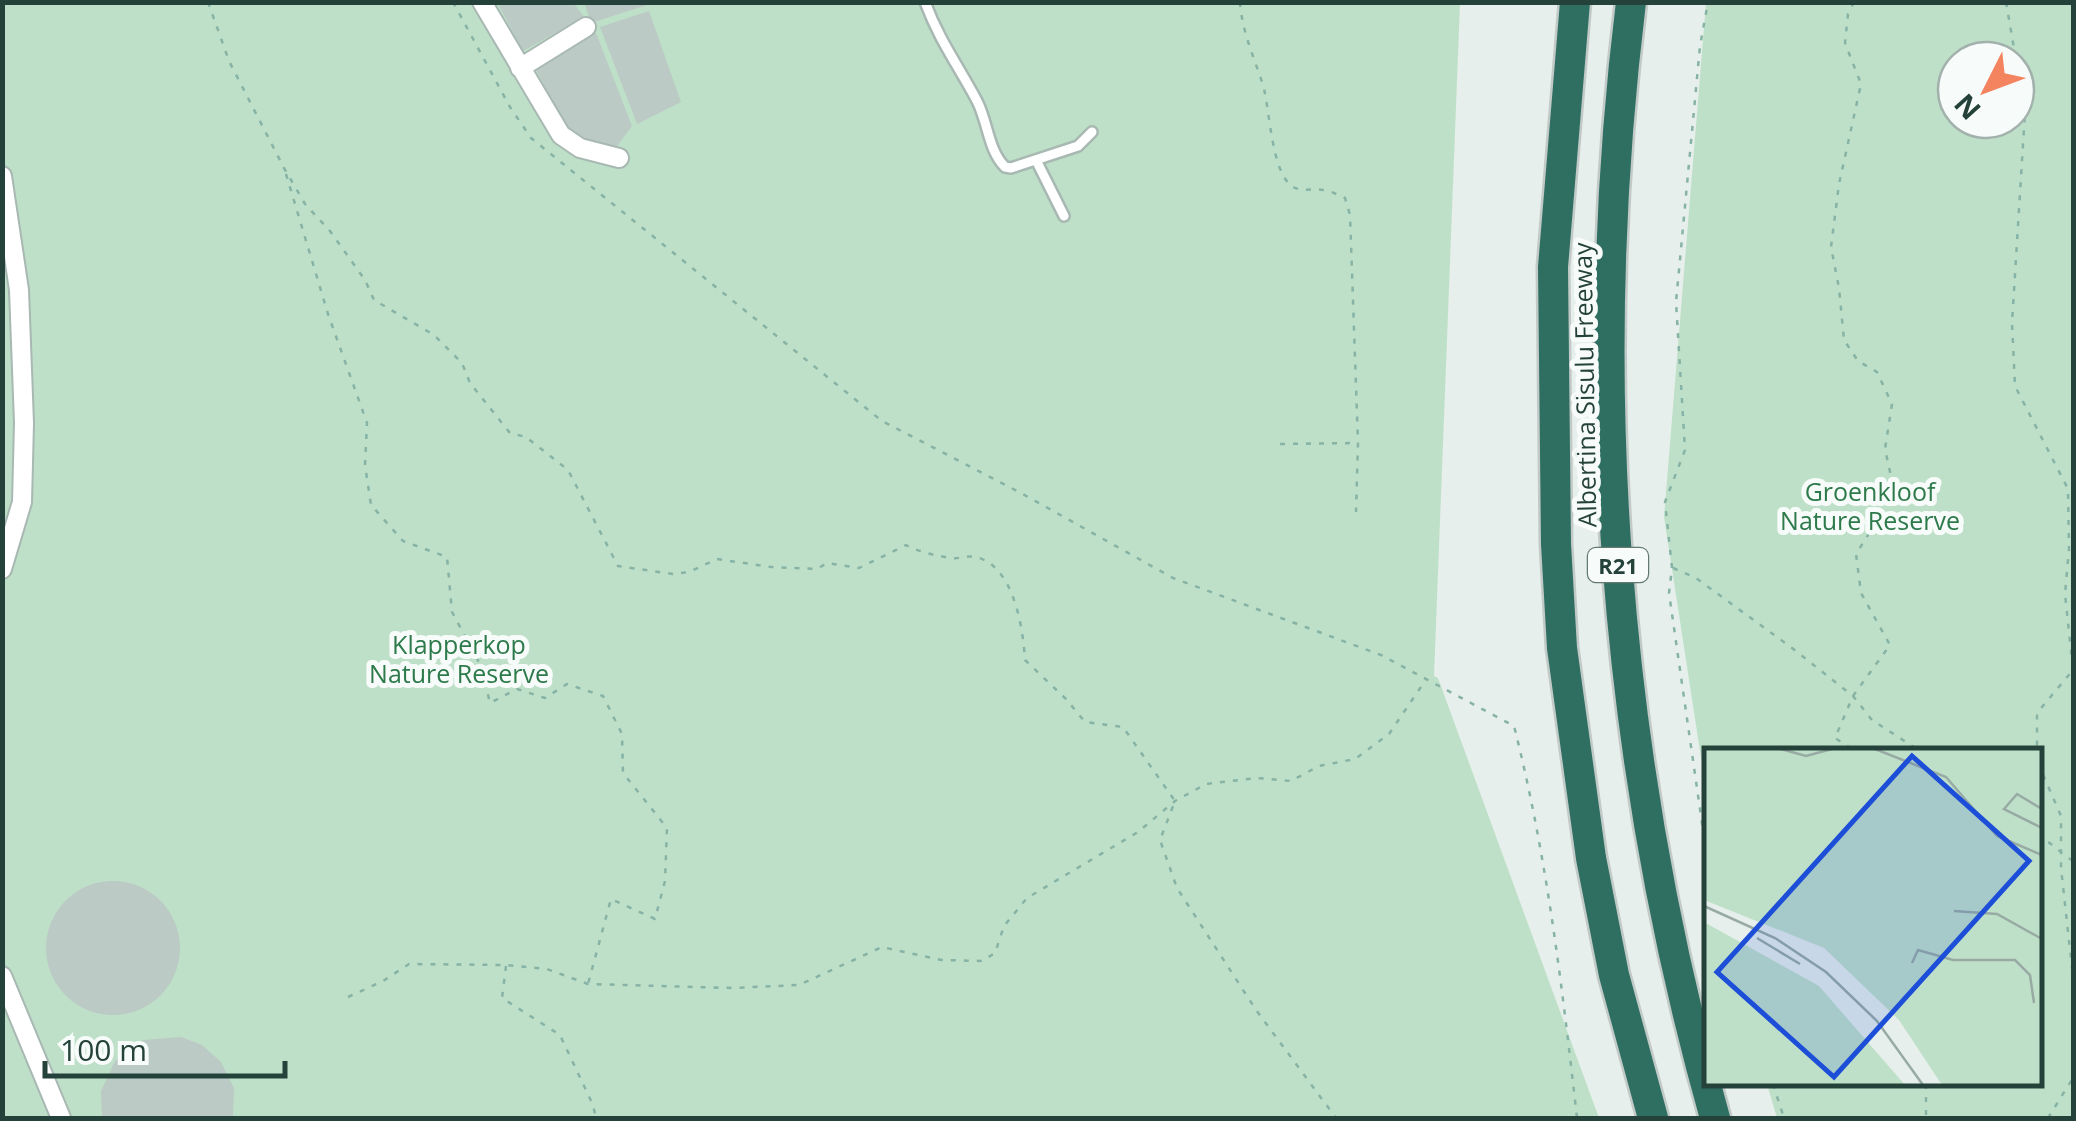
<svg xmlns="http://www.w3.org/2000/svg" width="2076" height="1121" font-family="'Open Sans',sans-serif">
<rect width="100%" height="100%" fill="#e6efeb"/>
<path fill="#bfe0c8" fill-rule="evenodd" d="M 2,3 L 1460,3 L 1434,676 L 1438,678 L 1599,1118 L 3,1118 Z
M 1706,3 L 2073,3 L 2073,1118 L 1777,1118 L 1767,1084 L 2038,1084 L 2038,751 L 1706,751 L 1706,790 L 1664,517 ZM 1956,60 L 2016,60 L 2016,120 L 1956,120 Z"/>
<path fill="#bbcac4" d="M 497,2 L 573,2 L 584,17 L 523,51 Z
M 584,2 L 652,2 L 653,3 L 591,23 Z
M 649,11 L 681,102 L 637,124 L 600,27 Z
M 596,33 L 632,126 L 615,149 L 573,139 L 534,66 Z
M46 948a67 67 0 1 1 134 0a67 67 0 1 1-134 0Z
M 181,1037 L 202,1045 L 221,1062 L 234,1088 L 233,1118 L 102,1118 L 101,1091 L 115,1061 L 143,1040 Z"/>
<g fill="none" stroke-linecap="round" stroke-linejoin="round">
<defs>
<path id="lane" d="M 925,2 C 940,42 958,65 977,101 C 988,122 988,150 1005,167 L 1011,168 L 1078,146 L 1092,132
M 1036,160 L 1064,216"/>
<path id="street" d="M 482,2 L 561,135 L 580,148 L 619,158
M 520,68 L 586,27
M 2,176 L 19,290 L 24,423 L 22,502 L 2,569
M 2,976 L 61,1118"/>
<path id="highway" d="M 1575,2 L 1553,267 L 1556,544 L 1562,648 L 1591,858 L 1614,975 L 1653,1118
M 1631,2 C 1585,375 1613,757 1715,1118"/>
</defs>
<use href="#lane" stroke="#a8b8b2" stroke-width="14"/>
<use href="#street" stroke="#a8b8b2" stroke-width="22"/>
<use href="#highway" stroke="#c2cac8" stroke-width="35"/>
<path stroke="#86b3a5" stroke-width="2.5" stroke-dasharray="5 8" stroke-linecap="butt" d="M 208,2 L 229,61 L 284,168 L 305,204 L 330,231 L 365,280 L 374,300 L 434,335 L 462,363 L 470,383 L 510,433 L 526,437 L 568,470 L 618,566 L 673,574 L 689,572 L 717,559 L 771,567 L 817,569 L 827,563 L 859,568 L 906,545 C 919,552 936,556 952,558 C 960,559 968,555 976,557 C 1014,566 1023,628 1025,660 L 1066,699 L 1085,722 L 1123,727 L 1175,801 L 1160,840 L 1177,888 L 1256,1010 L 1336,1118
M 453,2 L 510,107 L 531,138 L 882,421 L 1021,493 L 1173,578 L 1381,655 L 1514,726 C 1547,856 1562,986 1577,1118
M 1240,2 C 1242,32 1254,57 1263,85 C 1270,109 1271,173 1293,187 C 1302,192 1313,188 1323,190 C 1331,191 1338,195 1345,198 L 1350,215 L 1358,443 L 1356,512
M 1854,2 L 1848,14 L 1845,43 L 1861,84 L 1839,184 L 1831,247 L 1839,288 L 1844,340 L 1858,361 L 1877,372 L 1892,404 L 1885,449 L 1892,481 L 1870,496 L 1873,527 L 1856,554 L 1861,593 L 1890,645 L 1853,696 L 1835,738 L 1849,747 L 1865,751
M 2006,2 L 2025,112 L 2012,323 L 2015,386 L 2068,489 L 2069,549 L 2065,594 L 2073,670 L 2037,713 L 2037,751
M 2074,33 L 2074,92
M 286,174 L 328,314 L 367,423 L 365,465 L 371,505 L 403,541 L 447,557 L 452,612 L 481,666 L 490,703 L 517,689 L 545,698 L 567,684 L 603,696 L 622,734 L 623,773 L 667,828 L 665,881 L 655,919 L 611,899 L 588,984
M 1280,444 L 1358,443
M 1673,568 L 1696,578 L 1792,648 L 1853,696 L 1872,720 L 1920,751
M 2038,763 L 2061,816 L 2061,868 L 2074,986
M 2038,834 L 2074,862
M 1706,851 L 1669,593 L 1672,568 L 1665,502 L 1685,450 L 1676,302 L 1700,46 L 1708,2
M 506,966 L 502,998 L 560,1035 L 593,1105 L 596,1118
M 348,997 L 383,981 L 409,964 L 506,965 L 547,969 L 588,984 L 732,988 L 799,985 L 882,947 L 941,960 L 982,961 L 995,953 L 1004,926 L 1027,898 L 1138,832 L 1175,801 L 1206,784 L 1257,778 L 1291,781 L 1319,766 L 1355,759 L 1389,734 L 1425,681
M 1773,1084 L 1784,1118
M 1926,1084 L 1926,1118
M 2048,1118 L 2073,1078 L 2074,1071"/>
<use href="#lane" stroke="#fff" stroke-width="9"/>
<use href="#street" stroke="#fff" stroke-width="18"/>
<use href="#highway" stroke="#2f6f62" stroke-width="30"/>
</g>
<g text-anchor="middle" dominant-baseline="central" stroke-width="10" stroke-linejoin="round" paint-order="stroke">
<rect fill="#f7fbf9" stroke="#637a73" stroke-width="2.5" x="1588" y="548" width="60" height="34" rx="8"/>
<g font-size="22" font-weight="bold" fill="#24423a">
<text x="1618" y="565">R21</text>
</g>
<g font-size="25" fill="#24423a" stroke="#f7fbf9">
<text transform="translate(1584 385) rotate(-91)">Albertina Sisulu Freeway</text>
</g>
<g font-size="25" fill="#2d7a4b" stroke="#f7fbf9">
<text x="1870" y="491">Groenkloof<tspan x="1870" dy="29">Nature Reserve</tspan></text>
<text x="459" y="644">Klapperkop<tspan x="459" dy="29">Nature Reserve</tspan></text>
</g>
</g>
<g transform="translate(1704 748)">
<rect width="338" height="338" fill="#e6efeb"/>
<path d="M 0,1 L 337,1 L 337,337 L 238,337 L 195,272 L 120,200 L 0,152 ZM 0,174 L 115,238 L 201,337 L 0,337 Z" fill="#bfe0c8"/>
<path fill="none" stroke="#98aaa4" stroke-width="2.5" d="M 77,1 L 102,8 L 128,1M 171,1 L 242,29 L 293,88 L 338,107M 338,61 L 313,46 L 300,61 L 338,80M 0,158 L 71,190 L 122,224 L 173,273 L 219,337M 250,163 L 293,166 L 338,191M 53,190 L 96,216M 208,215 L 214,202 L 249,212 L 311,212 L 326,227 L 330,255"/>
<path fill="#1d4ed8" fill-opacity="0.15" stroke="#1d4ed8" stroke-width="5" d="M 208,8 L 325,113 L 130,329 L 13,224 Z"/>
<rect width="338" height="338" fill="none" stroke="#24423a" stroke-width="5"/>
</g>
<rect width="2076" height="1121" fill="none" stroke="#24423a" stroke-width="10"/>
<g transform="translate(1986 90) rotate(228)"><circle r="48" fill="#f7fbf9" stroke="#a3b1ad" stroke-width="2.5"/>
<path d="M0-8L18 38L0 25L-18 38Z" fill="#f4845f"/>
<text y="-15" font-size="28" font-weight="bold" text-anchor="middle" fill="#24423a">N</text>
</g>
<path d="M45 1061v15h240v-15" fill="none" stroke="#24423a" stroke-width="5"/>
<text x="60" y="1061" font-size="30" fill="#24423a" stroke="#f7fbf9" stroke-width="8" paint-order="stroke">100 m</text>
</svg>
